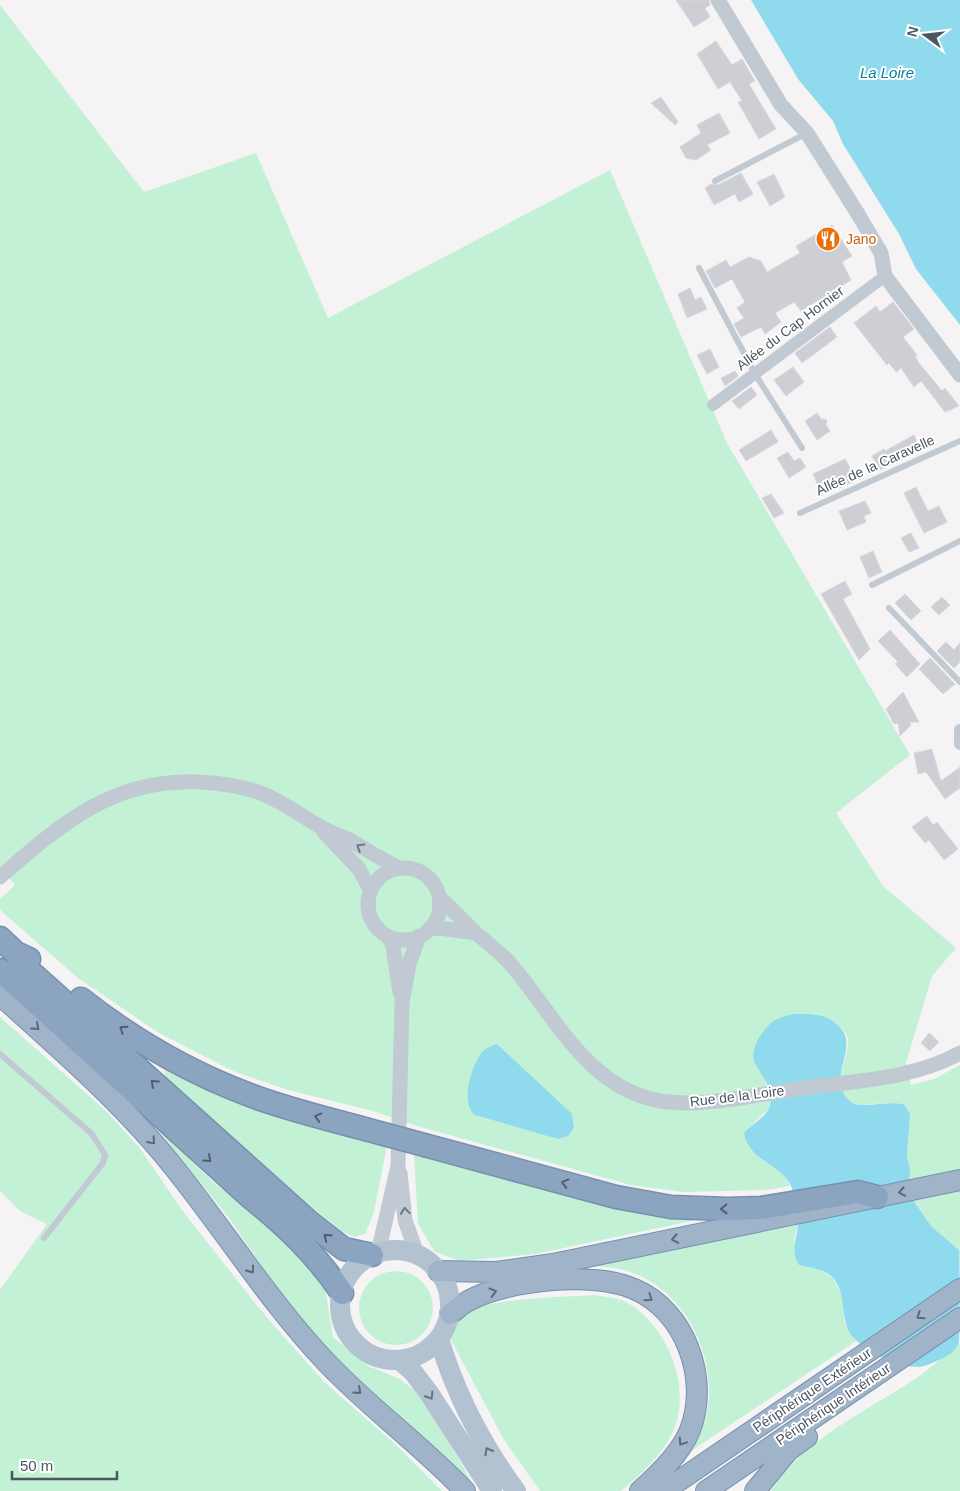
<svg xmlns="http://www.w3.org/2000/svg" width="960" height="1491" font-family="Helvetica,sans-serif">
<rect width="100%" height="100%" fill="#f5f3f3"/>
<path fill="#c3f1d5" d="M 0,5 L 144,192 L 256,153 L 328,318 L 610,170 L 727,443 L 910,755 L 836,813 L 883,886 L 956,948 L 932,976 L 906,1063 L 911,1085 L 934,1079 L 960,1065 L 960,1264 L 959,1250 L 931,1226 L 915,1203 L 909,1187 L 910,1169 L 907,1157 L 910,1114 L 904,1104 C 890,1101 863,1106 854,1104 C 825,1095 849,1059 848,1041 C 848,1033 841,1028 835,1022 L 761,1071 L 771,1095 L 770,1107 L 752,1125 L 760,1158 L 783,1173 L 790,1186 L 766,1190 L 684,1192 L 631,1185 L 417,1126 L 373,1111 L 288,1090 L 233,1071 L 159,1033 L 78,978 L 0,910 L 0,899 L 15,885 L 0,867 Z
M 0,1017 L 106,1111 L 139,1147 L 182,1210 L 258,1307 L 323,1381 L 396,1445 L 442,1491 L 0,1491 L 0,1290 L 47,1224 L 20,1211 L 0,1191 Z
M 166,1068 L 387,1145 L 374,1212 L 365,1234 L 354,1237 L 342,1231 L 292,1192 L 164,1075 Z
M 150,1120 L 213,1182 L 291,1244 L 325,1288 L 333,1337 L 368,1366 L 400,1379 L 414,1390 L 433,1414 L 471,1481 L 332,1354 L 277,1288 L 229,1218 Z
M 414,1155 L 643,1213 L 696,1220 L 535,1254 L 459,1261 L 434,1251 L 418,1224 Z
M 798,1225 L 794,1239 L 799,1265 L 814,1267 L 833,1278 L 844,1299 L 844,1322 L 856,1341 L 688,1453 C 695,1441 705,1426 707,1412 C 718,1354 683,1286 624,1270 C 613,1267 601,1267 589,1265 Z
M359 1308a37 37 0 1 1 74 0a37 37 0 1 1-74 0Z
M 595,1295 C 605,1297 619,1298 628,1303 C 669,1328 693,1389 672,1434 C 661,1456 640,1475 621,1491 L 540,1491 L 503,1438 L 450,1338 C 454,1329 459,1317 468,1312 C 491,1298 565,1297 595,1295 Z
M 960,1343 L 960,1491 L 771,1491 C 806,1437 866,1412 918,1377 C 933,1367 945,1354 960,1343 Z"/>
<path fill="#90daee" d="M 751,0 L 960,0 L 960,325 L 916,269 L 899,234 L 843,144 L 833,121 L 798,79 Z
M 793,1014 C 810,1014 826,1013 839,1026 C 859,1046 831,1071 844,1094 C 846,1098 851,1103 855,1104 C 865,1107 889,1101 904,1104 L 910,1114 L 907,1157 L 910,1169 L 909,1187 L 915,1203 L 931,1226 L 959,1250 C 960,1264 960,1332 959,1342 C 956,1351 949,1355 941,1359 C 934,1362 927,1366 919,1367 C 898,1367 872,1355 857,1341 C 837,1324 849,1298 834,1279 C 827,1270 810,1267 799,1265 C 790,1251 797,1239 798,1224 C 799,1212 796,1198 791,1186 C 780,1162 750,1163 744,1133 C 751,1125 768,1116 770,1105 C 774,1089 762,1077 755,1063 C 748,1050 764,1027 775,1020 C 780,1017 788,1016 793,1014 Z
M 497,1044 L 572,1114 L 574,1128 L 568,1136 L 558,1139 L 475,1115 C 460,1103 471,1069 480,1055 C 484,1049 490,1046 497,1044 Z"/>
<path fill="#cdcfd5" stroke="#d7d9de" d="M 676,0 L 709,0 L 710,5 L 705,8 L 710,17 L 694,27 Z
M 716,41 L 732,65 L 742,59 L 755,81 L 749,84 L 776,129 L 759,139 L 738,102 L 742,101 L 730,82 L 718,89 L 697,54 Z
M 661,97 L 678,122 L 675,125 L 651,103 Z
M 719,113 L 730,133 L 707,145 L 711,150 L 696,160 L 686,158 L 680,147 L 701,133 L 697,125 Z
M 741,173 L 753,194 L 739,202 L 735,194 L 714,205 L 705,188 L 711,184 L 718,185 Z
M 774,174 L 785,197 L 770,206 L 757,182 Z
M 832,225 L 852,256 L 842,262 L 851,280 L 801,311 L 794,302 L 775,313 L 781,322 L 765,334 L 761,327 L 741,337 L 734,324 L 744,318 L 737,308 L 745,302 L 732,279 L 715,288 L 706,271 L 726,260 L 730,267 L 749,257 L 761,261 L 767,272 L 800,253 L 796,246 Z
M 690,288 L 695,300 L 701,297 L 707,309 L 687,318 L 678,294 Z
M 893,302 L 914,329 L 903,337 L 917,355 L 915,356 L 919,363 L 942,391 L 945,388 L 959,406 L 945,412 L 921,381 L 914,387 L 901,368 L 896,372 L 889,363 L 887,365 L 854,323 L 876,306 L 880,312 Z
M 830,327 L 837,337 L 802,363 L 795,353 Z
M 710,349 L 719,367 L 707,374 L 697,355 Z
M 793,367 L 804,382 L 786,396 L 774,380 Z
M 735,371 L 738,376 L 725,386 L 721,378 Z
M 751,387 L 757,395 L 739,409 L 732,401 Z
M 817,413 L 821,419 L 827,420 L 826,425 L 830,431 L 817,440 L 805,421 Z
M 771,430 L 778,442 L 746,461 L 739,450 Z
M 914,435 L 921,450 L 880,470 L 872,456 L 884,449 L 885,451 Z
M 788,452 L 794,461 L 800,458 L 806,467 L 789,478 L 777,458 Z
M 845,459 L 857,480 L 837,489 L 835,484 L 820,490 L 813,474 Z
M 916,487 L 928,511 L 939,506 L 947,522 L 924,533 L 904,493 Z
M 771,494 L 784,513 L 774,518 L 762,498 Z
M 865,501 L 871,513 L 864,516 L 866,522 L 847,530 L 839,511 Z
M 911,533 L 919,548 L 909,552 L 901,538 Z
M 873,551 L 882,572 L 869,578 L 860,557 Z
M 845,581 L 852,594 L 843,599 L 870,649 L 859,660 L 821,594 Z
M 905,594 L 921,611 L 911,620 L 895,603 Z
M 942,597 L 950,605 L 939,615 L 931,607 Z
M 890,630 L 920,664 L 907,677 L 895,664 L 898,662 L 878,641 Z
M 946,642 L 954,650 L 960,643 L 960,662 L 954,668 L 937,651 Z
M 930,658 L 955,684 L 943,694 L 919,669 Z
M 903,692 L 919,722 L 910,722 L 911,725 L 900,736 L 898,723 L 894,724 L 886,709 Z
M 932,749 L 941,781 L 960,767 L 960,788 L 945,799 L 926,772 L 918,774 L 914,753 Z
M 927,816 L 933,825 L 937,822 L 958,849 L 944,860 L 929,840 L 925,843 L 912,827 Z
M 929,1033 L 939,1042 L 930,1051 L 921,1043 Z"/>
<g fill="none" stroke-linecap="round" stroke-linejoin="round">
<defs>
<path id="trunk" d="M 0,995 C 61,1050 125,1105 176,1170 C 227,1234 271,1304 327,1363 C 370,1408 422,1446 465,1491
M 438,1271 L 496,1272 L 553,1264 L 960,1180
M 450,1314 C 456,1310 462,1304 468,1301 C 506,1280 594,1271 634,1289 C 685,1310 710,1379 690,1430 C 681,1453 658,1475 640,1491
M 664,1491 L 960,1289
M 706,1491 L 960,1318
M 755,1491 L 788,1451 L 807,1437"/>
<path id="motorway" d="M 0,938 L 16,953 L 29,959
M 16,953 L 24,966 L 308,1221 L 344,1249 L 372,1255
M 0,970 L 249,1196 C 285,1225 316,1254 342,1293
M 81,999 C 133,1040 192,1074 255,1097 C 291,1110 328,1119 365,1129
M 428,1146 L 616,1197 L 671,1207 L 728,1209 L 761,1208 L 858,1192 L 877,1197"/>
</defs>
<use href="#trunk" stroke="#7690ad" stroke-width="22"/>
<use href="#motorway" stroke="#7690ad" stroke-width="25"/>
<path stroke="#c1cad2" stroke-width="6" d="M 715,181 L 807,133
M 699,268 L 755,374 L 802,448
M 800,513 L 960,441
M 872,585 L 960,541
M 889,608 L 960,682
M 0,1054 L 92,1134 L 105,1155 L 103,1163 L 44,1238"/>
<path stroke="#c1cad2" stroke-width="12" d="M 713,405 L 885,276
M 960,730 L 960,744"/>
<path stroke="#c1cad2" stroke-width="15" d="M 718,0 L 781,105 L 807,133 L 858,214 L 881,253 L 885,276 L 960,375
M 324,832 L 359,869 L 371,891
M368 904a36 36 0 1 1 72 0a36 36 0 1 1-72 0Z
M 0,877 C 61,824 113,778 199,782 C 220,783 243,786 263,794 C 283,802 300,815 319,826 C 328,832 340,835 350,840 C 366,850 382,859 399,868
M 439,897 C 452,909 464,922 477,934 C 488,943 498,951 508,961 C 553,1012 586,1088 660,1101 C 706,1108 757,1094 803,1088 C 855,1081 913,1079 960,1053
M 429,929 L 439,928 L 476,933
M 388,936 L 393,946 L 400,993
M 400,1173 L 405,1220 L 417,1254
M 378,1253 L 398,1166 L 402,1003 L 409,964 L 419,936"/>
<path stroke="#b3c2d1" stroke-width="20" d="M340 1305a55 55 0 1 1 110 0a55 55 0 1 1-110 0Z
M 439,1339 C 456,1395 481,1444 516,1491
M 399,1360 L 413,1372 L 429,1393 L 492,1491"/>
<use href="#trunk" stroke="#9fb4c9" stroke-width="20"/>
<use href="#motorway" stroke="#8ba5c1" stroke-width="22"/>
<defs>
<path id="motorway-bridge" d="M 365,1129 L 428,1146"/>
</defs>
<use href="#motorway-bridge" stroke="#7690ad" stroke-width="25" stroke-linecap="butt"/>
<use href="#motorway-bridge" stroke="#8ba5c1" stroke-width="22"/>
</g>
<defs><path id="oneway-chevron" d="M-2-3.5L2.5 0L-2 3.5" fill="none" stroke-width="1.6" stroke-linecap="round" stroke-linejoin="round" transform="scale(1.25)"/></defs>
<g stroke="#6e7983">
<use href="#oneway-chevron" transform="translate(360 847) rotate(-148)"/>
<use href="#oneway-chevron" transform="translate(405 1211) rotate(-95)"/>
</g>
<g stroke="#5b6976">
<use href="#oneway-chevron" transform="translate(36 1027) rotate(42)"/>
<use href="#oneway-chevron" transform="translate(152 1141) rotate(49)"/>
<use href="#oneway-chevron" transform="translate(902 1192) rotate(169)"/>
<use href="#oneway-chevron" transform="translate(675 1239) rotate(169)"/>
<use href="#oneway-chevron" transform="translate(251 1270) rotate(54)"/>
<use href="#oneway-chevron" transform="translate(493 1292) rotate(-15)"/>
<use href="#oneway-chevron" transform="translate(649 1298) rotate(34)"/>
<use href="#oneway-chevron" transform="translate(920 1316) rotate(146)"/>
<use href="#oneway-chevron" transform="translate(358 1391) rotate(42)"/>
<use href="#oneway-chevron" transform="translate(682 1442) rotate(124)"/>
</g>
<g stroke="#505e6b">
<use href="#oneway-chevron" transform="translate(123 1029) rotate(-145)"/>
<use href="#oneway-chevron" transform="translate(154 1083) rotate(-138)"/>
<use href="#oneway-chevron" transform="translate(318 1117) rotate(-165)"/>
<use href="#oneway-chevron" transform="translate(208 1159) rotate(42)"/>
<use href="#oneway-chevron" transform="translate(565 1183) rotate(-165)"/>
<use href="#oneway-chevron" transform="translate(724 1209) rotate(179)"/>
<use href="#oneway-chevron" transform="translate(327 1237) rotate(-141)"/>
</g>
<g stroke="#64717d">
<use href="#oneway-chevron" transform="translate(430 1396) rotate(58)"/>
<use href="#oneway-chevron" transform="translate(488 1451) rotate(-120)"/>
</g>
<defs>
<symbol id="restaurant-disc" viewBox="-11 -11 22 22"><circle r="9.5" fill="#e8710a" stroke="#fff"/><path d="M-5-6h1v4h1v-4h1v4h1v-4h1v5L-1.5 .5V6h-2V.5L-5-1ZM5-6V6H3V1.5H1.5Q1.5-4 5-6Z" fill="#fff"/></symbol>
</defs>
<g fill-rule="evenodd">
<use href="#restaurant-disc" x="814" y="225" width="28" height="28"/>
</g>
<g text-anchor="middle" dominant-baseline="central" stroke-width="4" stroke-linejoin="round" paint-order="stroke">
<g font-size="14" fill="#c56008" stroke="#fff" text-anchor="start">
<text x="846" y="239">Jano</text>
</g>
<g font-size="14" fill="#4a5661" stroke="#fff">
<text transform="translate(790 328) rotate(-37)">Allée du Cap Hornier</text>
<text transform="translate(875 465) rotate(-24)">Allée de la Caravelle</text>
<text transform="translate(737 1096) rotate(-7)">Rue de la Loire</text>
<text transform="translate(812 1390) rotate(-34)">Périphérique Extérieur</text>
<text transform="translate(833 1404) rotate(-34)">Périphérique Intérieur</text>
</g>
<g font-size="15" font-style="italic" fill="#0c7c9b" stroke="#fff">
<text x="887" y="72">La Loire</text>
</g>
</g>
<g transform="translate(925 35) rotate(285)" stroke="#ffffff" stroke-width="4" paint-order="stroke">
<path d="M0-4L9 19L0 12L-9 19Z" fill="#4a5661"/>
<text y="-8" font-size="14" font-weight="bold" text-anchor="middle" fill="#4a5661">N</text>
</g>
<path d="M12 1471v8h105v-8" fill="none" stroke="#4a5661" stroke-width="2.5"/>
<text x="20" y="1471" font-size="15" fill="#4a5661" stroke="#ffffff" stroke-width="4" paint-order="stroke">50 m</text>
</svg>
